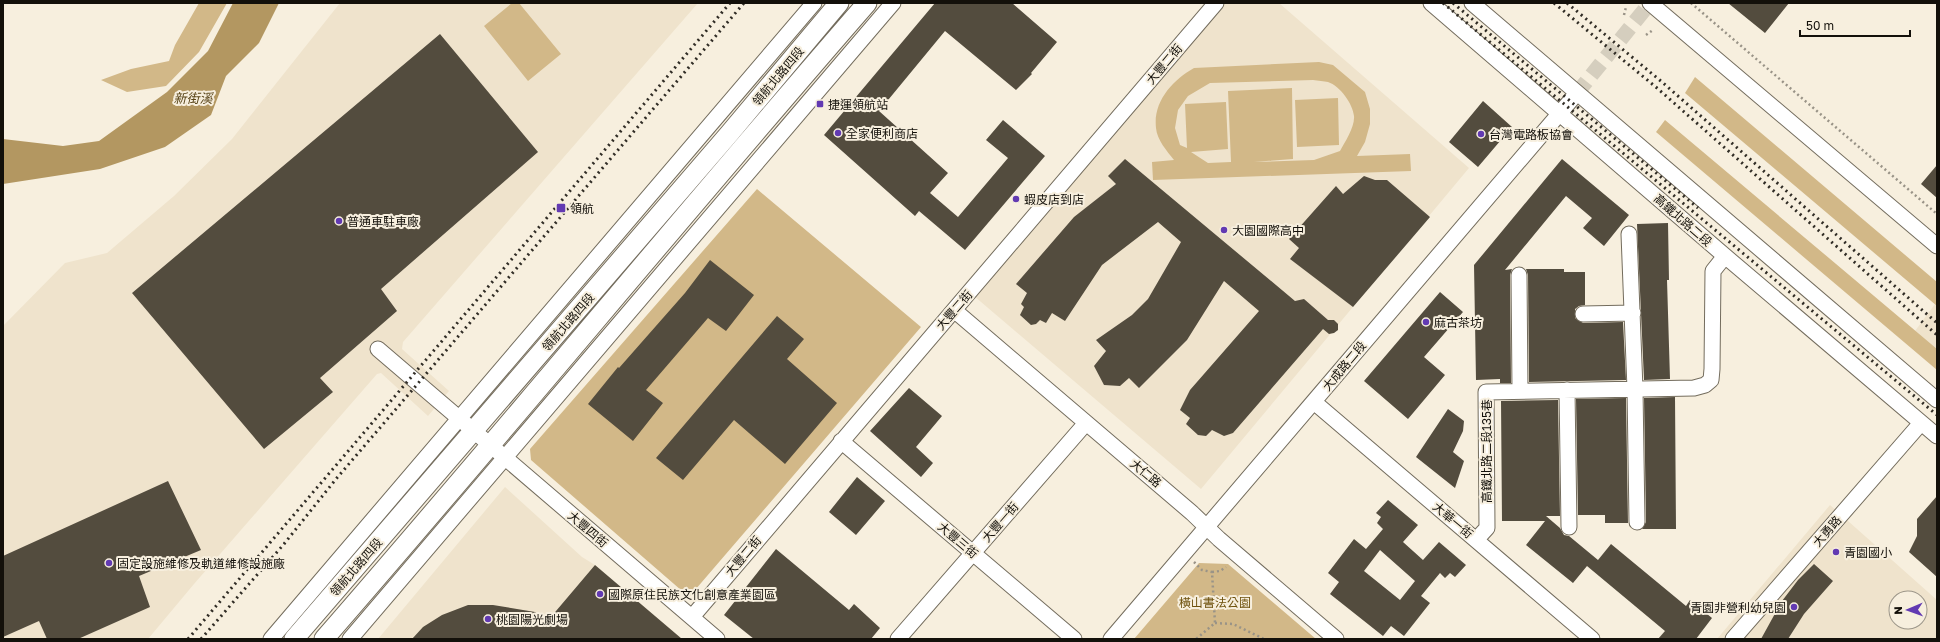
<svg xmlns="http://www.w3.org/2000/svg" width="1940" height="642" font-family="'Golos Text','Noto Sans TC',sans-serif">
<rect width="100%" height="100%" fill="#f7efde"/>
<path fill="#efe3cc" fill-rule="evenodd" d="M 340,3 L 698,3 L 403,342 L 402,349 L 449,391 L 428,416 L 381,373 L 377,374 L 194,584 L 148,639 L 3,639 L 3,326 L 65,263 L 107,253 L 174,196 L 232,139 Z
M 1223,3 L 1279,3 L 1469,168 L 1201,489 L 974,296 Z
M 1935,304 L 1937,306 L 1937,349 L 1915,331 Z
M 505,487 L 582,557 L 595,565 L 682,639 L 378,639 Z
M 1830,505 L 1937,600 L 1937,639 L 1717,639 ZM 1896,598 L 1920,598 L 1920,622 L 1896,622 Z"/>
<path fill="#d2b888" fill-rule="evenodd" d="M 199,3 L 227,3 L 199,52 L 166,86 L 127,92 L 101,80 L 131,69 L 169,61 L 175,45 Z
M 512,3 L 519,3 L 561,54 L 528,81 L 484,26 Z
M 1319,62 L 1333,65 L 1365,92 L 1370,109 L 1370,124 L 1365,142 L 1357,156 L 1410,154 L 1411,171 L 1153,180 L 1152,162 L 1174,160 C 1167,151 1157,140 1156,128 C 1153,101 1173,80 1194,68 ZM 1313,80 C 1318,81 1324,81 1328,82 C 1340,86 1353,104 1354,116 C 1355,127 1345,142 1340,151 L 1314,160 L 1254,162 L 1293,159 L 1292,88 L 1228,91 L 1231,162 L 1208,163 L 1191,152 L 1228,149 L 1226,102 L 1185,104 L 1187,148 L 1180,145 L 1175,128 L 1178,110 L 1188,96 L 1210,83 Z
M 1695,77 L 1937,282 L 1937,306 L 1685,93 Z
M 1338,98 L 1339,145 L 1297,147 L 1295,100 Z
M 1665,120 L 1937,349 L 1937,370 L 1656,132 Z
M 757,189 L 921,327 L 689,597 L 531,460 L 530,449 Z
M 1199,563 L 1228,564 L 1316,639 L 1134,639 Z"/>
<path fill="#b39761" d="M 233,3 L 279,3 L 259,43 L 226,76 L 211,115 L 165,147 L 100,169 L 3,184 L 3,139 L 63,146 L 99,141 L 167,92 L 208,51 Z"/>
<path fill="#534c3e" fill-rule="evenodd" d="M 935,3 L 1012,3 L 1057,42 L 1031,73 L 1032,74 L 1016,90 L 945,31 L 879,111 L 948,173 L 930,193 L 958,217 L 1008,158 L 986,140 L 1003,120 L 1045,156 L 965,250 L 919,211 L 915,216 L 824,135 Z
M 1728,3 L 1789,3 L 1765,33 Z
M 440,34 L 538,152 L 381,289 L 397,311 L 320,378 L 333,392 L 264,449 L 132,293 Z
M 1483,101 L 1512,127 L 1478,167 L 1449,142 Z
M 1125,159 L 1295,301 L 1304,299 L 1328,320 L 1334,320 L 1338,324 L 1338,330 L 1334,333 L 1329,334 L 1323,329 L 1233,433 L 1224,436 L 1212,430 L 1206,436 L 1198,435 L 1186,424 L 1190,418 L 1180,410 L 1190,390 L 1259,311 L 1224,281 L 1187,340 L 1139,388 L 1129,378 L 1120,386 L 1104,385 L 1094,366 L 1106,351 L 1096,340 L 1132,315 L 1148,299 L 1181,242 L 1158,222 L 1102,265 L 1065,321 L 1052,313 L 1046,323 L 1040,320 L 1036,324 L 1031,325 L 1020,315 L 1024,307 L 1021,304 L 1027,293 L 1016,284 L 1074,217 L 1116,184 L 1108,176 Z
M 1562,159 L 1629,215 L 1604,246 L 1583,228 L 1592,218 L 1566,196 L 1505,270 L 1512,269 L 1510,275 L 1511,383 L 1500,383 L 1500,379 L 1476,380 L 1474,265 Z
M 1937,165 L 1937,198 L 1921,184 Z
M 1364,176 L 1375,180 L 1387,180 L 1430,217 L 1353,307 L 1290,259 L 1299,248 L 1289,239 L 1336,186 L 1343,194 Z
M 1668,223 L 1669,280 L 1667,280 L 1670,379 L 1644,380 L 1637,224 Z
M 710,260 L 754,295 L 726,331 L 708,318 L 646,390 L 663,403 L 633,441 L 588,404 L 618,367 L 619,368 L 685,293 Z
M 1526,269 L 1564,269 L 1564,272 L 1585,272 L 1585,305 L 1579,306 L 1575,309 L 1575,318 L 1583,323 L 1623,322 L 1626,380 L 1529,382 L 1528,275 Z
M 1440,292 L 1463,312 L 1424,357 L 1445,375 L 1408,419 L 1364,381 Z
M 777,316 L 804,339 L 787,359 L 837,403 L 785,464 L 734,420 L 683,480 L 656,458 Z
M 909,388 L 942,416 L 916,447 L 933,463 L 921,477 L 870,431 Z
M 1675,397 L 1676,529 L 1642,529 L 1646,522 L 1644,398 Z
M 1626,398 L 1628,523 L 1605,523 L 1605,515 L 1578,515 L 1576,399 Z
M 1558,400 L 1560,516 L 1546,516 L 1560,528 L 1564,535 L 1569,536 L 1598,560 L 1611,544 L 1686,606 L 1690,600 L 1712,618 L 1696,639 L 1658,639 L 1665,631 L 1587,566 L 1573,583 L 1526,545 L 1545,521 L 1502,521 L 1501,401 Z
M 1448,409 L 1464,421 L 1463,431 L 1453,452 L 1464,461 L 1455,488 L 1416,457 Z
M 857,477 L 885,501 L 856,535 L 829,512 Z
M 168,481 L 201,550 L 139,576 L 150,607 L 78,639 L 47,639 L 39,621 L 3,637 L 3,556 Z
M 1937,496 L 1937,577 L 1909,552 L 1917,536 L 1917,519 Z
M 1388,500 L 1418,525 L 1403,542 L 1423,560 L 1439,542 L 1466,565 L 1455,577 L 1450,573 L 1445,578 L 1440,573 L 1421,596 L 1430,603 L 1404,636 L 1391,626 L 1383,636 L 1330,594 L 1339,582 L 1328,573 L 1354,539 L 1366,549 L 1383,529 L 1377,523 L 1381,517 L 1376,513 ZM 1380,550 L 1415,581 L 1400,600 L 1364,571 Z
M 776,549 L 849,610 L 854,604 L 880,628 L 871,639 L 754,639 L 724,615 Z
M 1814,564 L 1833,581 L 1804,614 L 1788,639 L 1761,639 L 1782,601 L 1798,580 Z
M 595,565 L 682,639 L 412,639 L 423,627 L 442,615 L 468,605 L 493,605 L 535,612 L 545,624 Z"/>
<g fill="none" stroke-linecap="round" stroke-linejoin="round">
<path stroke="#d5cebe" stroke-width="15" stroke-dasharray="15 8" stroke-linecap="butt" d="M 1577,93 L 1650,3"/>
<defs>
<path id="minor" d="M 1431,3 L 1725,256 L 1937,436
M 1472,3 L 1937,400
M 1650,3 L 1937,246
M 1629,234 L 1635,389 L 1637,522
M 1519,275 L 1520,391
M 954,310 L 1192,513 L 1219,539 L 1336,639
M 1583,314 L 1633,313
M 378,349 L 717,639
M 1567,390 L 1569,527
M 1314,402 L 1592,639
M 841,441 L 1074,639
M 1476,540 L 1487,528 L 1486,392 L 1694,388 L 1705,385 L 1711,380 L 1712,369 L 1713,271 L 1725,256
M 692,617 L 1216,3
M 271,639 L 814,3
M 350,639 L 893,3
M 898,639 L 1086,423
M 1111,639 L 1577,93
M 1733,639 L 1921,423"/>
<path id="major" d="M 294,639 L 729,134 L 839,3
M 324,639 C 507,429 684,213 867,3"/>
</defs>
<use href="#minor" stroke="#736c5d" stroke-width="17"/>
<use href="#major" stroke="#736c5d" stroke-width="21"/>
<path stroke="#999387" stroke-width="2.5" stroke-dasharray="2 3" stroke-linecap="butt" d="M 1691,3 L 1937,214
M 1624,15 L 1626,7
M 1646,35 L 1653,30
M 1194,562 L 1202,570 L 1212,572 L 1215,623 L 1196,639
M 1212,572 L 1220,571 L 1226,567
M 1215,623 L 1233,624 L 1264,639"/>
<use href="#minor" stroke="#fff" stroke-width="15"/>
<use href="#major" stroke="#fff" stroke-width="19"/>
<path stroke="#302c25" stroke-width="3" stroke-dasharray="2 4" stroke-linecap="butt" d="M 1443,3 L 1937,415
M 1453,3 L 1698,208
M 1554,3 L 1657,88 L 1937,335
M 1567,3 L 1662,82 L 1937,323
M 188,639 L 730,3
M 201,639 L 284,544 L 336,479 L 744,3"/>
</g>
<g fill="#623ab2" stroke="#f7efde" stroke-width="1.5">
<rect x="816" y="100" width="8" height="8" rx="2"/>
<circle cx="838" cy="133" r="4"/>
<circle cx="1481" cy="134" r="4"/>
<circle cx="1016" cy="199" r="4"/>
<rect x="556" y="203" width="10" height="10" rx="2"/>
<circle cx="339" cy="221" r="4"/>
<circle cx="1224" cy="230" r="4"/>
<circle cx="1426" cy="322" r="4"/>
<circle cx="1836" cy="552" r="4"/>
<circle cx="109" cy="563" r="4"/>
<circle cx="600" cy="594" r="4"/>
<circle cx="1794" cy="607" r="4"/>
<circle cx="488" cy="619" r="4"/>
</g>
<g text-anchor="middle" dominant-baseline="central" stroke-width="4" stroke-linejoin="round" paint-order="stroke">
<g font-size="12" fill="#13100a" stroke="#f7efde">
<text transform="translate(1164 64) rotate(-50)">大豐二街</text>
<text transform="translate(778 76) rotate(-50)">領航北路四段</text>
<text transform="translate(1683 220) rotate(41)">高鐵北路二段</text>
<text transform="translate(954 310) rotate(-49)">大豐二街</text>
<text transform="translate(568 322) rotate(-49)">領航北路四段</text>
<text transform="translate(1344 366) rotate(-50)">大成路二段</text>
<text transform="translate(1486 451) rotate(-90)">高鐵北路二段135巷</text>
<text transform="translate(1146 473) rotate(40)">大仁路</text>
<text transform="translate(1453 520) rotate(40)">大華一街</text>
<text transform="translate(1000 522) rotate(-49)">大豐一街</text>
<text transform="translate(588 529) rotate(40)">大豐四街</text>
<text transform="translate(1827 531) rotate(-49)">大勇路</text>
<text transform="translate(958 540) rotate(40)">大豐三街</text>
<text transform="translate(743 556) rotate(-50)">大豐二街</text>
<text transform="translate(356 567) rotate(-49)">領航北路四段</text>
</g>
<g font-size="12" fill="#13100a" stroke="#f7efde" text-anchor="start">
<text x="828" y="104">捷運領航站</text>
<text x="846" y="133">全家便利商店</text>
<text x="1489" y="134">台灣電路板協會</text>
<text x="1024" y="199">蝦皮店到店</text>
<text x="570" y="208">領航</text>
<text x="347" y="221">普通車駐車廠</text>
<text x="1232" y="230">大園國際高中</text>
<text x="1434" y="322">麻古茶坊</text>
<text x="1844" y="552">青園國小</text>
<text x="117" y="563">固定設施維修及軌道維修設施廠</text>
<text x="608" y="594">國際原住民族文化創意產業園區</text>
<text x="1786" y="607" text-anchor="end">青園非營利幼兒園</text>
<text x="496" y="619">桃園陽光劇場</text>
</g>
<g font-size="12" fill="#6e510d" stroke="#f7efde">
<text x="1215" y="602">橫山書法公園</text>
</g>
<g font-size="13" font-style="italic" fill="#574317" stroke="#f7efde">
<text x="193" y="98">新街溪</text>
</g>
</g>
<rect width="1940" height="642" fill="none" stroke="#13100a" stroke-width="8"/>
<g transform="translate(1908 610) rotate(268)"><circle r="19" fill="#f7efde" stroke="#9c9689"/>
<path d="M0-3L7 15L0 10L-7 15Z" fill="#623ab2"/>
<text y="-6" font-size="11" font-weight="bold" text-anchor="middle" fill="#13100a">N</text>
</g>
<path d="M1800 30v6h110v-6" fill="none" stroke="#13100a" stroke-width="2"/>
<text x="1806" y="30" font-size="12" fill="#13100a" stroke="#f7efde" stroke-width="3" paint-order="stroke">50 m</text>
</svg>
